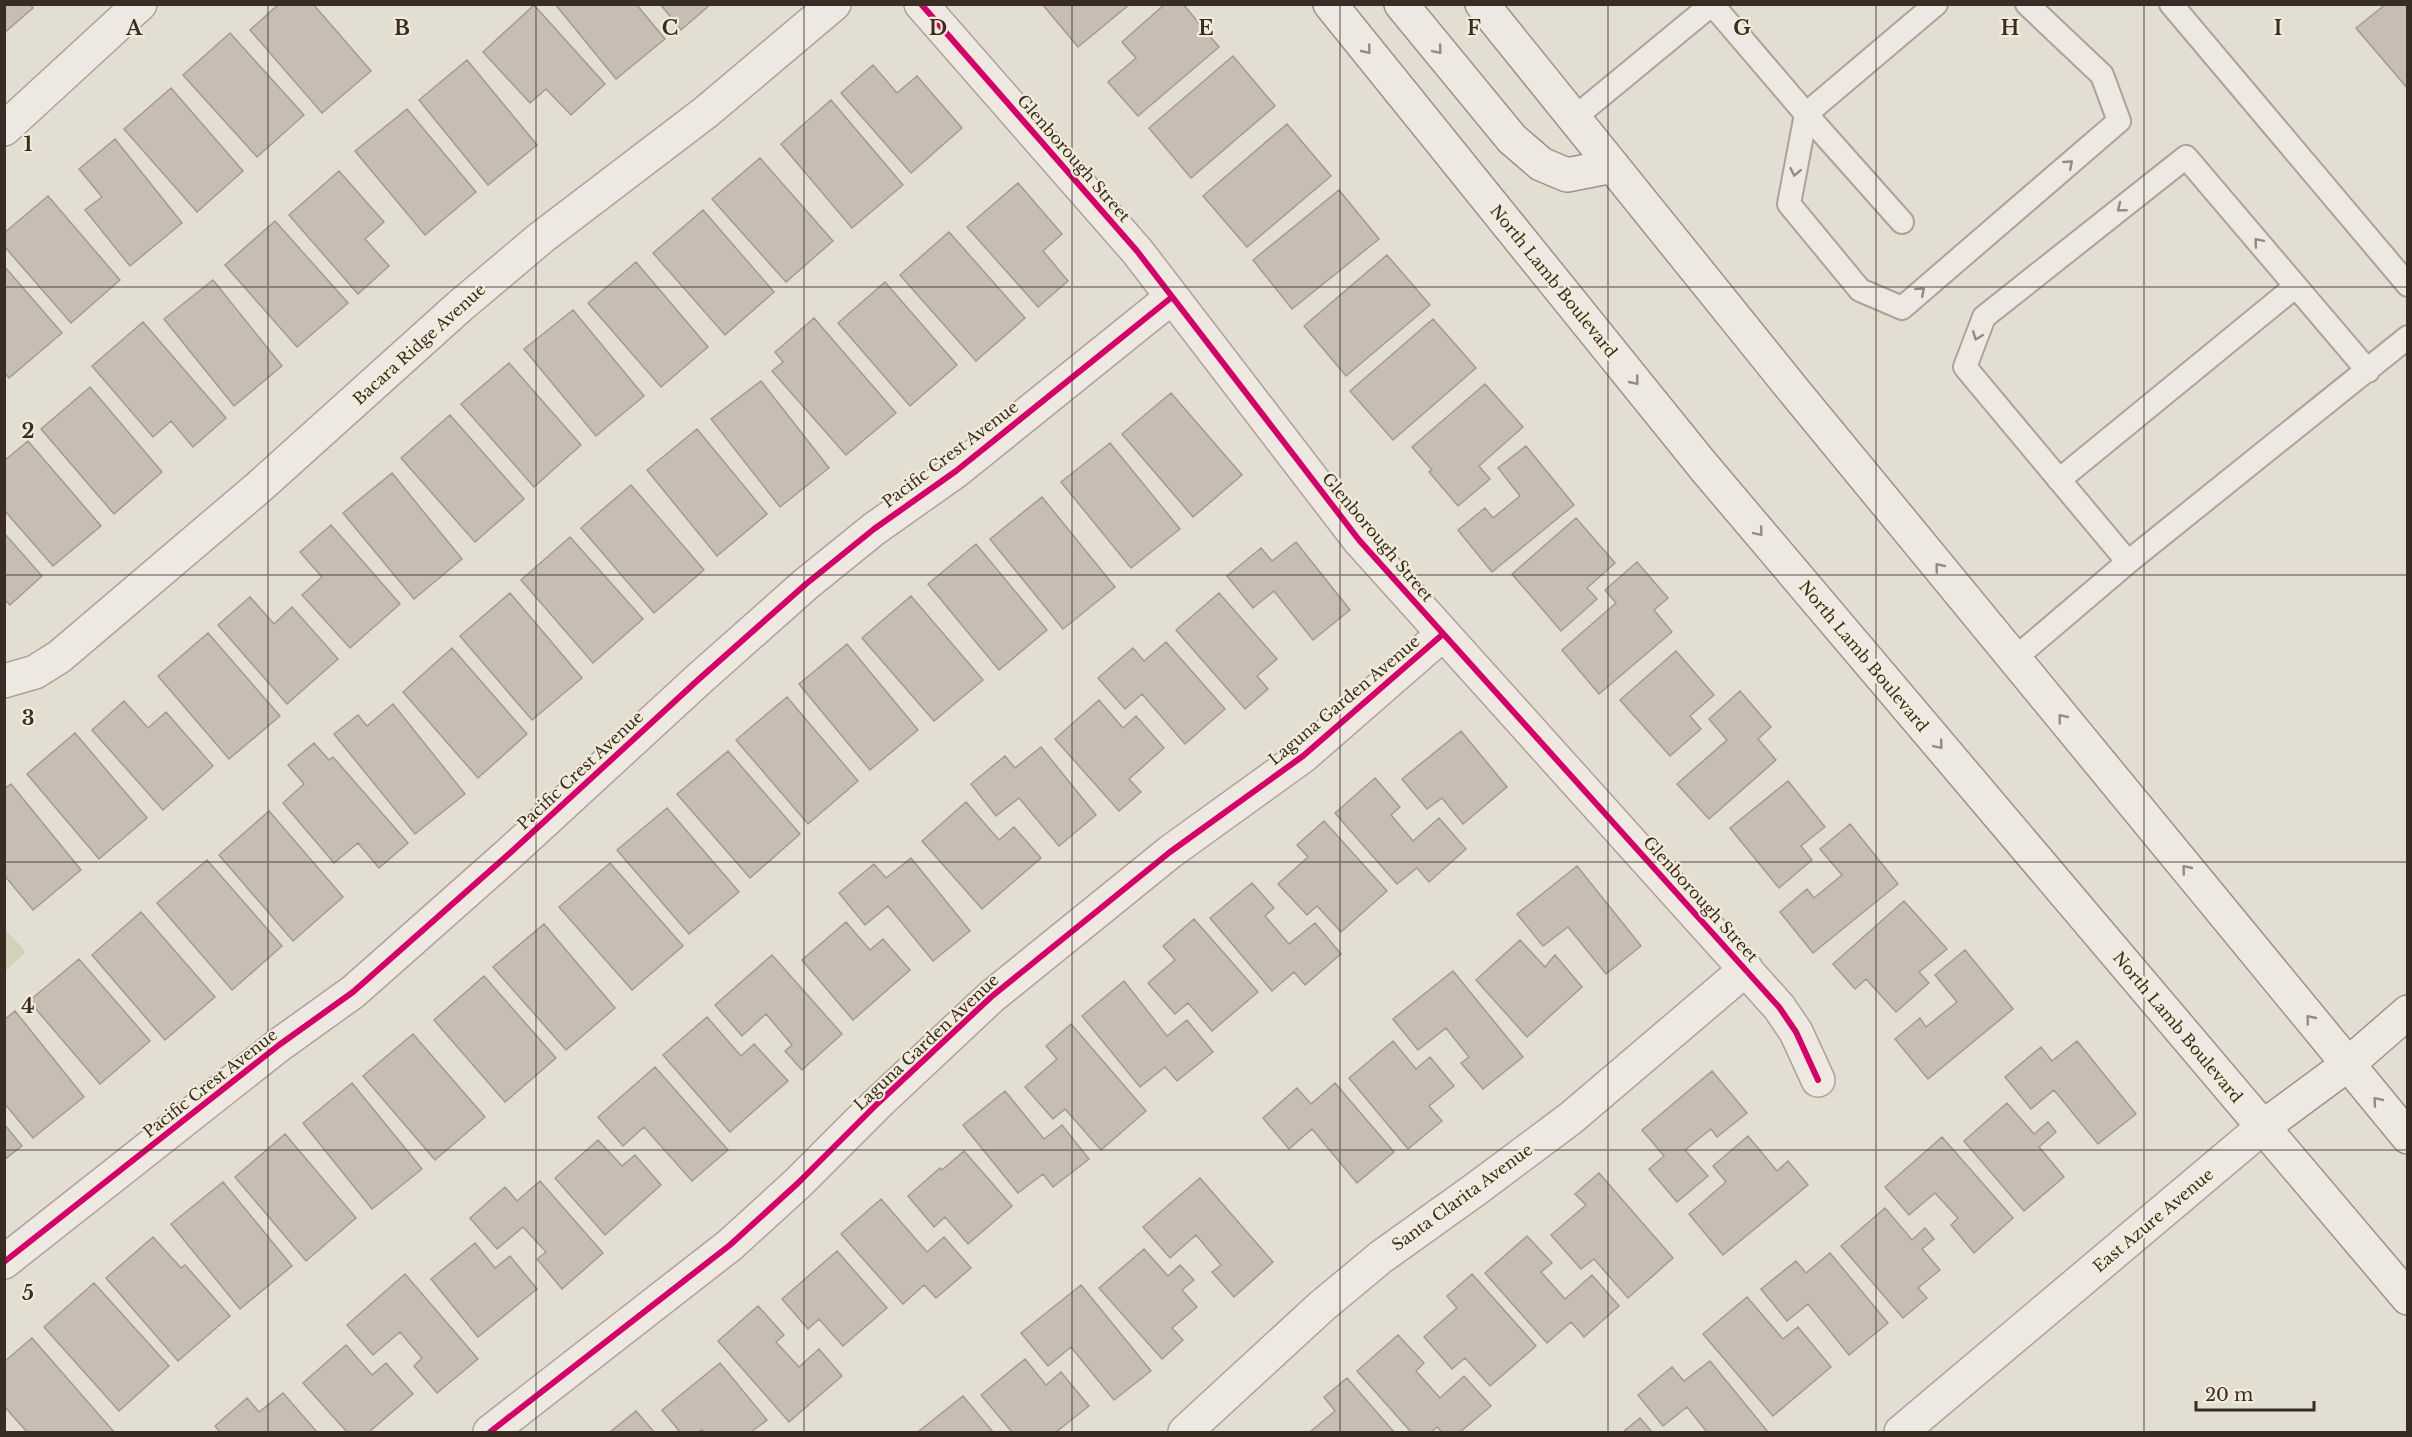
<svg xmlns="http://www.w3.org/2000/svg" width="2412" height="1437" font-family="'Libre Baskerville',serif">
<rect width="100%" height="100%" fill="#e3ded2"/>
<path fill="#d2d2b6" d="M 4,928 L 26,952 L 5,971 L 4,971 Z"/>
<path fill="#c8bdb3" stroke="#a49a91" stroke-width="1.5" d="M 4,4 L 30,4 L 33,8 L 4,33 Z
M 279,4 L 313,4 L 371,71 L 322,113 L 250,30 Z
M 555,4 L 636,4 L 665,39 L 616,79 Z
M 660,4 L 711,4 L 681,30 Z
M 1042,4 L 1130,4 L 1078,47 Z
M 1165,4 L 1183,4 L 1219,47 L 1138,116 L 1108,82 L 1136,58 L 1122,42 Z
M 2386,4 L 2408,4 L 2408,89 L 2356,28 Z
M 534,5 L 605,84 L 571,115 L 546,89 L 530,103 L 483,52 Z
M 230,33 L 304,115 L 257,157 L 183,75 Z
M 1233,56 L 1275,106 L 1191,178 L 1149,128 Z
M 467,60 L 537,145 L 488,185 L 419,100 Z
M 873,65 L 897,93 L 917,76 L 962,128 L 911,173 L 841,93 Z
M 171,88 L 243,171 L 197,212 L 124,129 Z
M 831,100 L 903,185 L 852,228 L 781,144 Z
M 407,109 L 476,192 L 425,235 L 355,151 Z
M 1287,124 L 1331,176 L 1247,247 L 1203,196 Z
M 115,139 L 182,223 L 130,266 L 85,210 L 102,197 L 79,169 Z
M 760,158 L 833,241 L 786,282 L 712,199 Z
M 339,171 L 384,222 L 365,239 L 389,266 L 358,294 L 289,215 Z
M 1018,183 L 1062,234 L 1043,251 L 1068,281 L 1038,307 L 967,227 Z
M 1339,190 L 1379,239 L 1292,309 L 1253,260 Z
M 48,196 L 120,280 L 71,323 L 4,246 L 4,233 Z
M 703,210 L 774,292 L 725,335 L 653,253 Z
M 275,221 L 348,303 L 297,347 L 225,265 Z
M 949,232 L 1025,318 L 976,361 L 900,275 Z
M 1387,255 L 1430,305 L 1346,376 L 1304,326 Z
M 636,262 L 708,347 L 661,387 L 588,303 Z
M 4,266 L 62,333 L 9,378 L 4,372 Z
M 213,280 L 282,366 L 234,406 L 164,319 Z
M 885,282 L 957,365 L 910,406 L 838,323 Z
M 573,310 L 644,396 L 596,436 L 524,349 Z
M 814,318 L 896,413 L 846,455 L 772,371 L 783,362 L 775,352 Z
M 1433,319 L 1476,368 L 1393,440 L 1350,391 Z
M 143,322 L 226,418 L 193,447 L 171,421 L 153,437 L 92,366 Z
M 509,363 L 581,445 L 534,487 L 461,404 Z
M 761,381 L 829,468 L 780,507 L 711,419 Z
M 1485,384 L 1523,427 L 1479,466 L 1490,479 L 1458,506 L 1429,472 L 1432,470 L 1412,447 Z
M 90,387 L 162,472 L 114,514 L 41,429 Z
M 1171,393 L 1242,475 L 1193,517 L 1122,434 Z
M 450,415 L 524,499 L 475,542 L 401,458 Z
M 697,429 L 767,514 L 717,556 L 647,470 Z
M 28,441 L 101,526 L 53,566 L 4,510 L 4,461 Z
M 1110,443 L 1180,529 L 1131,568 L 1061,482 Z
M 1526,446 L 1574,505 L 1492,572 L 1458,530 L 1485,508 L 1493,518 L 1520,496 L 1498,468 Z
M 392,473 L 462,559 L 414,599 L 343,513 Z
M 631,485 L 704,570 L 654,613 L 581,528 Z
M 1042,497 L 1115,587 L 1063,629 L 990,539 Z
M 1576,518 L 1615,563 L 1587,588 L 1597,599 L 1561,631 L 1512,574 Z
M 331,525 L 400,604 L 350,648 L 302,595 L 322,577 L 300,552 Z
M 4,533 L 42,576 L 10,605 L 4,599 Z
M 570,537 L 643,619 L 593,663 L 521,580 Z
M 1296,542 L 1350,610 L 1313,640 L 1274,591 L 1253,608 L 1227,576 L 1261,548 L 1272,561 Z
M 976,544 L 1047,630 L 999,670 L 928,584 Z
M 1637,562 L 1668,598 L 1654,610 L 1672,632 L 1599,694 L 1562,650 L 1616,603 L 1605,590 Z
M 510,593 L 582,678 L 532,720 L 460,636 Z
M 1219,593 L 1277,659 L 1257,676 L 1268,689 L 1245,709 L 1176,630 Z
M 911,596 L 983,680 L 934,721 L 862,638 Z
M 250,597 L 274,624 L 292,607 L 338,659 L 287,704 L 218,625 Z
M 208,633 L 280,716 L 229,759 L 158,676 Z
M 1166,642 L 1225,709 L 1185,744 L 1142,694 L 1125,709 L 1098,678 L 1133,648 L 1144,661 Z
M 847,644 L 918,730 L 870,770 L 799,684 Z
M 452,648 L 527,734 L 478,778 L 403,692 Z
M 1676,651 L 1714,695 L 1690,716 L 1701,729 L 1670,756 L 1620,700 Z
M 1740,691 L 1771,727 L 1758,739 L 1776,760 L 1709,819 L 1677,784 L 1727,740 L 1709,719 Z
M 787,697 L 858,781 L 808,824 L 736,740 Z
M 1099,700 L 1123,728 L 1136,716 L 1164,748 L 1129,779 L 1141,792 L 1119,811 L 1055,739 Z
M 124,701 L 148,728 L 166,712 L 213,766 L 163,810 L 92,730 Z
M 393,704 L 465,794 L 415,834 L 334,734 L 358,715 L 367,726 Z
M 1461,731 L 1507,787 L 1463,824 L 1442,798 L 1427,809 L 1402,779 Z
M 75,733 L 147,818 L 99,859 L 27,774 Z
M 314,743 L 329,760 L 333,757 L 408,843 L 379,868 L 358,843 L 334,863 L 283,803 L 304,784 L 288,765 Z
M 1041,747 L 1096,815 L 1059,846 L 1019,798 L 996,816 L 971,784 L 1005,756 L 1015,768 Z
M 728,751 L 800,834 L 750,878 L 677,794 Z
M 1375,778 L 1400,807 L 1391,815 L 1413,841 L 1439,818 L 1466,849 L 1429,882 L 1417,868 L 1397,884 L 1335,813 Z
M 1788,781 L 1825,827 L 1801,846 L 1812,860 L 1779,888 L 1730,828 Z
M 11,784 L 81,870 L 33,910 L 4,875 L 4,789 Z
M 966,802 L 999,840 L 1014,827 L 1041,858 L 982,909 L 922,841 Z
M 667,808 L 739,892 L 689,934 L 617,850 Z
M 269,811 L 343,897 L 293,941 L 219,855 Z
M 1324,821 L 1387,891 L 1341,932 L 1317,906 L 1307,915 L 1278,884 L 1308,857 L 1297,845 Z
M 1850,824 L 1898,884 L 1813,953 L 1780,912 L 1807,889 L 1814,898 L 1842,875 L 1820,849 Z
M 911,858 L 970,931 L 933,961 L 888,906 L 865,925 L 839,893 L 874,864 L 886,878 Z
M 207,860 L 282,946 L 232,990 L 157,903 Z
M 610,863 L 683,946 L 632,990 L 559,907 Z
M 1577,866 L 1641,946 L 1606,974 L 1568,927 L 1543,946 L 1517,914 Z
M 1252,883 L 1274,908 L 1265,916 L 1289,944 L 1315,923 L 1341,954 L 1305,985 L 1294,972 L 1272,991 L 1210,918 Z
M 1904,901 L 1947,949 L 1919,972 L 1929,983 L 1896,1012 L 1866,979 L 1855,989 L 1833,964 Z
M 141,912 L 215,997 L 165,1040 L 92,955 Z
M 1194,919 L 1258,992 L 1212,1031 L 1188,1003 L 1175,1014 L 1148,983 L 1175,960 L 1163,946 Z
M 846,922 L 870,950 L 883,939 L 910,970 L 853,1020 L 802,960 Z
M 544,924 L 615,1008 L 566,1050 L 493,967 Z
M 1520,940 L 1545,967 L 1555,955 L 1582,987 L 1527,1037 L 1476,980 Z
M 1965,950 L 2013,1009 L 1928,1079 L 1895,1039 L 1920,1018 L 1926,1027 L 1957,1002 L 1935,975 Z
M 772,955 L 842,1034 L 802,1070 L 785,1051 L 792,1045 L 766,1014 L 742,1036 L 715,1005 Z
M 79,959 L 150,1041 L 100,1084 L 29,1001 Z
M 1453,971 L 1523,1057 L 1483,1089 L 1461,1063 L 1469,1057 L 1446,1028 L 1418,1050 L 1393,1019 Z
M 484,976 L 556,1058 L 505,1102 L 434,1020 Z
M 1124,981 L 1167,1036 L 1187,1020 L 1213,1052 L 1177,1081 L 1165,1067 L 1140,1087 L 1082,1016 Z
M 15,1011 L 84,1097 L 33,1138 L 4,1103 L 4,1020 Z
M 707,1017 L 741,1056 L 754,1044 L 788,1081 L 730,1132 L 663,1055 Z
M 1071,1024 L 1146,1111 L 1101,1150 L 1065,1109 L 1053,1119 L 1025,1087 L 1057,1059 L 1046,1046 Z
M 413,1034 L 485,1117 L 435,1160 L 363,1076 Z
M 1393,1041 L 1416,1069 L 1430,1057 L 1454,1086 L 1429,1106 L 1442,1121 L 1408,1149 L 1349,1078 Z
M 2077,1041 L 2136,1114 L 2098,1144 L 2054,1090 L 2031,1109 L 2005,1077 L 2041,1047 L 2052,1061 Z
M 655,1067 L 728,1150 L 692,1181 L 644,1127 L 623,1146 L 598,1117 Z
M 1712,1071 L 1747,1113 L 1717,1137 L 1711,1129 L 1685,1150 L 1708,1176 L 1677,1202 L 1649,1169 L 1664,1156 L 1642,1130 Z
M 352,1083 L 422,1169 L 372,1209 L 303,1123 Z
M 1335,1083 L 1394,1152 L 1357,1183 L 1312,1129 L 1289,1149 L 1263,1118 L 1297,1088 L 1311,1104 Z
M 1005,1091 L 1044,1139 L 1062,1125 L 1089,1159 L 1053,1187 L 1043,1174 L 1018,1193 L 963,1125 Z
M 2007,1103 L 2034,1134 L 2048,1122 L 2056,1132 L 2039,1147 L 2064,1177 L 2024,1211 L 1964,1141 Z
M 4,1124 L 22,1146 L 4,1160 Z
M 285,1134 L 356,1218 L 306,1261 L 235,1177 Z
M 1748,1136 L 1777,1171 L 1788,1161 L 1808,1185 L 1723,1255 L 1689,1214 L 1726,1182 L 1713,1166 Z
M 1942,1137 L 2013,1218 L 1974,1253 L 1951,1225 L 1958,1218 L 1935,1193 L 1909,1215 L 1885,1187 Z
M 598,1140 L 622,1166 L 635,1155 L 661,1185 L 605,1235 L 555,1178 Z
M 964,1151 L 1012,1206 L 968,1244 L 945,1217 L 934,1227 L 908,1196 L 940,1168 L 942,1170 Z
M 1599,1173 L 1673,1258 L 1628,1298 L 1594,1259 L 1581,1269 L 1551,1235 L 1586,1205 L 1575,1194 Z
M 1200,1178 L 1273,1262 L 1234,1297 L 1212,1272 L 1221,1265 L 1196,1235 L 1170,1258 L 1143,1227 Z
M 540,1181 L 603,1253 L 562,1289 L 537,1259 L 546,1252 L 523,1227 L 497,1249 L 470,1218 L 505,1187 L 517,1201 Z
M 223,1182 L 292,1266 L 240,1309 L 171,1224 Z
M 881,1199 L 927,1252 L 944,1237 L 971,1268 L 936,1298 L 924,1285 L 903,1304 L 841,1234 Z
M 1885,1208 L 1912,1240 L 1925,1228 L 1934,1239 L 1922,1249 L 1940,1270 L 1918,1288 L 1927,1298 L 1903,1318 L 1841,1246 Z
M 1527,1236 L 1552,1263 L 1541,1272 L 1565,1299 L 1592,1275 L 1619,1306 L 1584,1337 L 1571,1322 L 1547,1343 L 1485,1273 Z
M 153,1237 L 181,1268 L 185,1265 L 230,1316 L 178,1361 L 106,1278 Z
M 475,1243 L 495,1268 L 510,1256 L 537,1289 L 478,1337 L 431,1279 Z
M 1144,1249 L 1168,1276 L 1180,1265 L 1194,1280 L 1182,1290 L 1197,1307 L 1172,1328 L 1183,1340 L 1162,1359 L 1099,1288 Z
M 837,1251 L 887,1308 L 843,1346 L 819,1319 L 808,1329 L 782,1299 Z
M 1830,1253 L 1888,1323 L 1849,1355 L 1808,1304 L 1787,1321 L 1761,1289 L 1796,1261 L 1806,1273 Z
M 405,1274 L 478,1359 L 437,1393 L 414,1366 L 422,1358 L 400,1332 L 373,1355 L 347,1325 Z
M 1472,1274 L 1536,1346 L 1490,1386 L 1465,1358 L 1452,1369 L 1424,1337 L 1457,1308 L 1447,1296 Z
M 94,1283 L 169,1366 L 119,1411 L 44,1327 Z
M 1081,1285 L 1151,1371 L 1114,1400 L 1071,1347 L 1048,1366 L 1021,1333 Z
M 1747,1297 L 1783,1339 L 1798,1327 L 1831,1367 L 1773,1416 L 1703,1334 Z
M 758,1306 L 784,1335 L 776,1342 L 799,1367 L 819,1349 L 842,1376 L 789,1422 L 718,1341 Z
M 1398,1335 L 1424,1363 L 1416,1371 L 1440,1398 L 1464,1376 L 1491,1406 L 1460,1432 L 1442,1432 L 1437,1427 L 1431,1432 L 1411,1432 L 1357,1371 Z
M 32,1338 L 114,1432 L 27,1432 L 4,1406 L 4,1362 Z
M 346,1345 L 372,1375 L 386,1363 L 413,1394 L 369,1432 L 347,1432 L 303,1383 Z
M 1025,1359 L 1046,1385 L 1061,1372 L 1089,1406 L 1056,1432 L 1012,1432 L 981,1395 Z
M 1710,1361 L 1768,1432 L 1707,1432 L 1687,1407 L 1663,1426 L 1638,1395 L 1672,1367 L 1684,1381 Z
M 720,1363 L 767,1420 L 751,1432 L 704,1432 L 702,1430 L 698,1432 L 680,1432 L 662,1410 Z
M 1347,1378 L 1394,1432 L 1310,1432 L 1335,1411 L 1324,1397 Z
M 283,1393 L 317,1432 L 220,1432 L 215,1426 L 247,1398 L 259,1412 Z
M 963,1396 L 993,1432 L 918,1432 Z
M 636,1411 L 654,1432 L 610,1432 Z
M 1640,1418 L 1652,1432 L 1623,1432 Z"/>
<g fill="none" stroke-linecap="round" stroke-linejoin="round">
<defs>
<path id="lane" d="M 1712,4 L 1806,114 L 1936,4
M 2171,4 L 2408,285
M 1806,114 L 1789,204 L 1860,290 L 1902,308 L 2119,121 L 2102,75 L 2027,4
M 1806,114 L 1902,222
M 1574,118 L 1711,5
M 2368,371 L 2186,157 L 1984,317 L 1965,367 L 2128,562 L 2408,337
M 2059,480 L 2296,286
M 2014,659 L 2128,562"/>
<path id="street" d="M 921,4 L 1137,251 L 1359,540 L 1779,1007 L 1796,1032 L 1818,1080
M 4,129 L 140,4
M 4,681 L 35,672 L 59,657 L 259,487 L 460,306 L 542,237 L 706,112 L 834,4
M 4,1262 L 279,1045 L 353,992 L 510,853 L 699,679 L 806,584 L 874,529 L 956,471 L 1172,297
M 490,1432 L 730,1245 L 798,1183 L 877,1104 L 991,997 L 1170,852 L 1303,756 L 1443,634
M 1185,1432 L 1322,1306 L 1381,1257 L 1476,1189 L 1571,1118 L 1746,969
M 1901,1432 L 2263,1127"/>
<path id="secondary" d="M 1330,4 L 1704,467 L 2408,1298
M 1401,4 L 1512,139 L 1541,164 L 1567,175 L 1613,166
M 1482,4 L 1795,392 L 2408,1137
M 2263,1127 L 2347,1065 L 2408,1012"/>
</defs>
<use href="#lane" stroke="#a9a39a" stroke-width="26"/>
<use href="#street" stroke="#a9a39a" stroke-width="36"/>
<use href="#secondary" stroke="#99938a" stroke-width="36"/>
<use href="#lane" stroke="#ede9e2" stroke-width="22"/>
<use href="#street" stroke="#ede9e2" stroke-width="33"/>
<use href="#secondary" stroke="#ede9e2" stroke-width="33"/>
<defs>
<path id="cycleway" d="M 921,4 L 1137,251 L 1359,540 L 1779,1007 L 1796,1032 L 1818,1080
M 4,1262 L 279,1045 L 353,992 L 510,853 L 699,679 L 806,584 L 874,529 L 956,471 L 1172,297
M 490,1432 L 730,1245 L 798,1183 L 877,1104 L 991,997 L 1170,852 L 1303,756 L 1443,634"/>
</defs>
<use href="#cycleway" stroke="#f3ebd9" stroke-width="10"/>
<use href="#cycleway" stroke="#d6006c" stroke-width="6"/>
</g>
<defs><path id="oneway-chevron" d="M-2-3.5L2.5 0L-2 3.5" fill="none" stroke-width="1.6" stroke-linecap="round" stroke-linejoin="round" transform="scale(1.5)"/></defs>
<g stroke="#938a82">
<use href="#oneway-chevron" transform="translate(1367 50) rotate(51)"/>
<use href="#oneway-chevron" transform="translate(1438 50) rotate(50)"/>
<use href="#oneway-chevron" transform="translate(2069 164) rotate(-41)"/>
<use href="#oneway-chevron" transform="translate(1795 172) rotate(101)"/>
<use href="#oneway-chevron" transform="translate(2121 208) rotate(141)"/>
<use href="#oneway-chevron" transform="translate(2258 242) rotate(-130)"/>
<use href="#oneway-chevron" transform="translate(1921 291) rotate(-41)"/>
<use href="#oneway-chevron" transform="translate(1977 336) rotate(111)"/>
<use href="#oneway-chevron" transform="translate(1635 381) rotate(51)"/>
<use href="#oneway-chevron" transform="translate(1759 532) rotate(50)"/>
<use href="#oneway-chevron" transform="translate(1939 567) rotate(-129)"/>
<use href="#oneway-chevron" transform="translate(2062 718) rotate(-129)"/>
<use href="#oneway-chevron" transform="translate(1939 745) rotate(50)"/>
<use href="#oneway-chevron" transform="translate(2186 869) rotate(-129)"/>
<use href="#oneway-chevron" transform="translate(2310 1019) rotate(-129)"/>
<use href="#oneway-chevron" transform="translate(2377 1101) rotate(-130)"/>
</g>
<path fill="none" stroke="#392c22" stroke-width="1.5" stroke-opacity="0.55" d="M 268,4 L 268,1432M 536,4 L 536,1432M 804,4 L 804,1432M 1072,4 L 1072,1432M 1340,4 L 1340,1432M 1608,4 L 1608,1432M 1876,4 L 1876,1432M 2144,4 L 2144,1432M 4,287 L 2408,287M 4,575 L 2408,575M 4,862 L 2408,862M 4,1150 L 2408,1150"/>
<g text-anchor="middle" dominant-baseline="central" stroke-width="4.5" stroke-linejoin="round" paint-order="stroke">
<g font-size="16" fill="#392c22" stroke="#f3ebd9">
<text transform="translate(1074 158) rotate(49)">Glenborough Street</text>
<text transform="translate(1554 281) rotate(51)">North Lamb Boulevard</text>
<text transform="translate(419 344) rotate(-42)">Bacara Ridge Avenue</text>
<text transform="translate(950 454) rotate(-37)">Pacific Crest Avenue</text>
<text transform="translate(1378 537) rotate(50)">Glenborough Street</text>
<text transform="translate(1864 656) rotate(50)">North Lamb Boulevard</text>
<text transform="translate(1344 700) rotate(-40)">Laguna Garden Avenue</text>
<text transform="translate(580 770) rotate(-43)">Pacific Crest Avenue</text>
<text transform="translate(1701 899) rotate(48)">Glenborough Street</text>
<text transform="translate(2178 1027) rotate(50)">North Lamb Boulevard</text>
<text transform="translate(926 1042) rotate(-43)">Laguna Garden Avenue</text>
<text transform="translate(210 1083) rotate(-38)">Pacific Crest Avenue</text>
<text transform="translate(1462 1197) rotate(-36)">Santa Clarita Avenue</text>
<text transform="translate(2153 1220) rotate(-40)">East Azure Avenue</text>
</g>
</g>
<g font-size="20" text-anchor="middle" font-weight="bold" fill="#392c22" stroke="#f3ebd9" stroke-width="4.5" stroke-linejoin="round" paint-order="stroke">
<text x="134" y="35">A</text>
<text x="402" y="35">B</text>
<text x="670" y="35">C</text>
<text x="938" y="35">D</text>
<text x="1206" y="35">E</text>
<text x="1474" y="35">F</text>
<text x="1742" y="35">G</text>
<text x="2010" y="35">H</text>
<text x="2278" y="35">I</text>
<text x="28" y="151">1</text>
<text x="28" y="438">2</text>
<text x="28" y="725">3</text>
<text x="28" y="1013">4</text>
<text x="28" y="1300">5</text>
</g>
<rect width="2412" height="1437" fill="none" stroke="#392c22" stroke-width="12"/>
<path d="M2196 1401v9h118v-9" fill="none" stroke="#392c22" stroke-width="3"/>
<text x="2205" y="1401" font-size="18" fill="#392c22" stroke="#f3ebd9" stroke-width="4.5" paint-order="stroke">20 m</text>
</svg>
